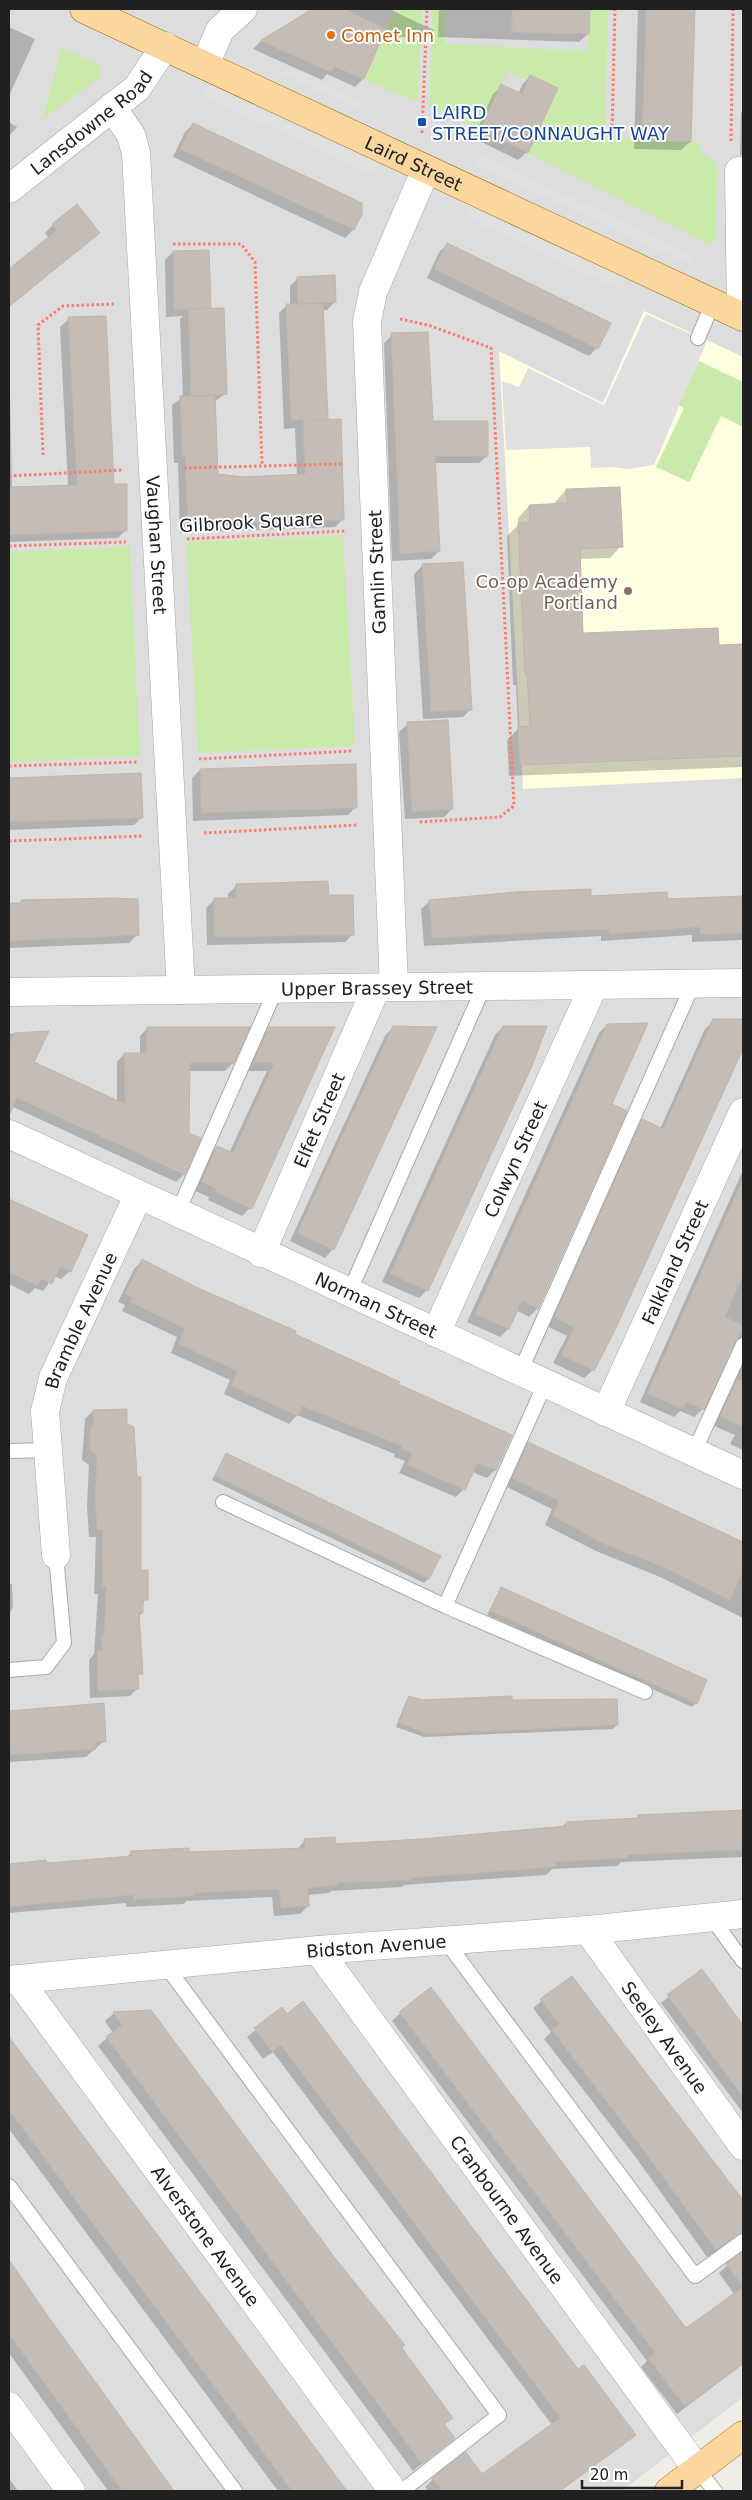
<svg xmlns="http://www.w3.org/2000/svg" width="752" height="2500" font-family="'DejaVu Sans',sans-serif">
<rect width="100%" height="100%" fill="#f0ede6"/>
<path fill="#dedddd" d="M 9,9 L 743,9 L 743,2397 L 622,2491 L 9,2491 Z"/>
<path fill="#feffe0" d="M 644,311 L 743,357 L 743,778 L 523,789 L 499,351 L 603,403 Z"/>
<path fill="#caeaac" d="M 395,9 L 422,9 L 418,102 L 364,79 Z
M 432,9 L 446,9 L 445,44 L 587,51 L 590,9 L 608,9 L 605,137 L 642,141 L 700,142 L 700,153 L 717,163 L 716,240 L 708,244 L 528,153 L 558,88 L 530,75 L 527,81 L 508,71 L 480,130 L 429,106 Z
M 61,48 L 100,65 L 99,78 L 43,119 Z
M 699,361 L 743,382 L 743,427 L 721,416 L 689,482 L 656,467 L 684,408 L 678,405 Z
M 343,536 L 355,746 L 198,753 L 186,542 Z
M 130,546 L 140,756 L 9,762 L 9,552 Z"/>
<path fill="#e0e0e0" d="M 293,69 L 364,103 L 360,111 L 281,73 Z
M 208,85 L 383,167 L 369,173 L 204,96 Z
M 479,155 L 688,252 L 693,266 L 475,164 Z
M 464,205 L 629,281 L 624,291 L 469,219 Z
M 646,314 L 707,341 L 654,465 L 627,469 L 613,467 L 591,468 L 590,447 L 506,450 L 502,381 L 519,387 L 528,368 L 604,405 Z"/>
<path fill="#0003" d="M 314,9 L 394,9 L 393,11 L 434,30 L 427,38 L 381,36 L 363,79 L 355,87 L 327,74 L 322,80 L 253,49 L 260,42 Z
M 439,9 L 588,9 L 588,34 L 579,42 L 438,37 Z
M 638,9 L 693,9 L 690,142 L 681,150 L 634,149 Z
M 9,27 L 35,39 L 9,96 Z
M 530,76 L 527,152 L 518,160 L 473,138 L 493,94 L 502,86 L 518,94 L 522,85 Z
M 743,111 L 743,155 L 740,155 L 741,113 Z
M 9,122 L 17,127 L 9,136 Z
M 193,124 L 360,214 L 353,230 L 345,238 L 173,157 L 185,132 Z
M 53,225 L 99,233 L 9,307 L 9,270 L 49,238 L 45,233 Z
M 448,244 L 597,348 L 589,356 L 427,278 L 439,252 Z
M 173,252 L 210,308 L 208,310 L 225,394 L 214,402 L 217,475 L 243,478 L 297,476 L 295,428 L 284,429 L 279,313 L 287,305 L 290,305 L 290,286 L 298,278 L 335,302 L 327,310 L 322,310 L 326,419 L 325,421 L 343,519 L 335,527 L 180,533 L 178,463 L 174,463 L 172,405 L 183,397 L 180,319 L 183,316 L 166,317 L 165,260 Z
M 69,319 L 126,530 L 118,538 L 9,542 L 9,349 L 12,488 L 68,486 L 60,327 Z
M 392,335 L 431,422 L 487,456 L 479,463 L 434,463 L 439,551 L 431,559 L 392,561 L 384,343 Z
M 566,490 L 621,546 L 610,558 L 579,559 L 582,635 L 718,646 L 743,645 L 743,767 L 509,776 L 507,740 L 518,729 L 516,685 L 513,685 L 507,536 L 518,525 L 518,518 L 529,506 L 555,505 L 555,502 Z
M 423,565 L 471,709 L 463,717 L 423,719 L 414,574 Z
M 408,724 L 452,809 L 444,817 L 405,819 L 399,732 Z
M 200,770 L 356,807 L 348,815 L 193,821 L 192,778 Z
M 140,774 L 142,817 L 134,825 L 9,830 L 9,779 Z
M 236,886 L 328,896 L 353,934 L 345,942 L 207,945 L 206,908 L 214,900 L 228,900 L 228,894 Z
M 590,897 L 666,900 L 743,897 L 743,940 L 692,942 L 692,935 L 601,941 L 601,936 L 424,946 L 421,909 L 430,901 Z
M 21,902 L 137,935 L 129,943 L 9,948 L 9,905 L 19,904 Z
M 743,1020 L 743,1047 L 614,1330 L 593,1370 L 584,1378 L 553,1363 L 567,1336 L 547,1326 L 635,1129 L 643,1120 L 660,1129 L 705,1029 L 713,1021 Z
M 607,1025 L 610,1105 L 625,1112 L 537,1309 L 529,1317 L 516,1310 L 508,1329 L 500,1337 L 467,1322 L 599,1033 Z
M 393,1027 L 333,1249 L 325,1258 L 290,1241 L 385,1036 Z
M 503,1027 L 427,1290 L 419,1298 L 382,1282 L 495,1035 Z
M 148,1028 L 233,1063 L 225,1071 L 189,1071 L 184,1174 L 176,1182 L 9,1105 L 9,1034 L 47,1032 L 33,1062 L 117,1102 L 117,1062 L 124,1054 L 140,1054 L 140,1036 Z
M 270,1028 L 333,1028 L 250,1208 L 242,1216 L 208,1200 L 209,1197 L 193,1190 L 209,1155 L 217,1147 L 229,1153 L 267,1071 L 246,1071 L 261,1036 Z
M 743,1170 L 743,1351 L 739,1345 L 732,1344 L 703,1409 L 694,1417 L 680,1411 L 674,1417 L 640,1402 Z
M 9,1201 L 86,1235 L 70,1271 L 61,1279 L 54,1276 L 43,1291 L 35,1288 L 29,1294 L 9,1284 Z
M 142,1261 L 397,1385 L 495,1470 L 487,1478 L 472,1472 L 464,1489 L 456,1497 L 399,1473 L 405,1461 L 394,1457 L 395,1454 L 297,1415 L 289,1424 L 224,1394 L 230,1380 L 171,1353 L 177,1337 L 122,1311 L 125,1305 L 118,1302 L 134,1269 Z
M 743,1358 L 743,1450 L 730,1444 L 735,1435 L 712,1425 Z
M 93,1411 L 146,1599 L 142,1604 L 142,1613 L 138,1617 L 141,1673 L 137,1677 L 138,1688 L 130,1696 L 90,1698 L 89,1660 L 94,1654 L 98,1594 L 94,1594 L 96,1537 L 89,1537 L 87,1506 L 89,1465 L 82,1460 L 85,1419 Z
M 529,1444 L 743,1543 L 743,1618 L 660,1577 L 596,1551 L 545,1525 L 552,1509 L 505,1486 L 521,1452 Z
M 226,1454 L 439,1557 L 428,1579 L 424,1583 L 212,1480 Z
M 9,1584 L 12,1584 L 13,1608 L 10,1612 L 9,1626 Z
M 501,1589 L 696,1703 L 692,1707 L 487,1615 Z
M 410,1697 L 423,1702 L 511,1702 L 617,1725 L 613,1729 L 424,1737 L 396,1727 L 406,1701 Z
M 103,1705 L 104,1741 L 86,1757 L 9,1762 L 9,1712 Z
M 743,1811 L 743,1857 L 621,1862 L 618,1866 L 552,1869 L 546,1875 L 404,1885 L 402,1887 L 331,1891 L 329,1893 L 307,1895 L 308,1906 L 300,1914 L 274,1916 L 272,1897 L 186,1901 L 184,1904 L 126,1907 L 126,1903 L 9,1913 L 9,1864 L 45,1862 L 45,1865 L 127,1857 L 131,1853 L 188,1854 L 297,1850 L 305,1840 L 335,1845 L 422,1840 L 562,1827 L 566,1823 L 636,1819 L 639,1816 Z
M 702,1971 L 743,2026 L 743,2113 L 661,2003 Z
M 572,1977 L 743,2200 L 743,2247 L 734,2240 L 707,2257 L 637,2159 L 544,2039 L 551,2032 L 533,2008 Z
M 282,2009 L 578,2371 L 634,2435 L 561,2491 L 428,2491 L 425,2487 L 433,2479 L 482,2476 L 552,2425 L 273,2052 L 263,2059 L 247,2037 Z
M 150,2011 L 452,2417 L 444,2425 L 453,2438 L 413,2471 L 98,2046 L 113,2033 L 105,2021 L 113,2014 Z
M 400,2013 L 686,2329 L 734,2294 L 719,2273 L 743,2252 L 743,2364 L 677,2414 L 641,2367 L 647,2361 L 392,2021 Z
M 9,2038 L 346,2491 L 278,2491 L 9,2129 Z
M 9,2261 L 49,2320 L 173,2491 L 108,2491 L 9,2353 Z
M 9,2478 L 18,2491 L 9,2491 Z"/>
<path fill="#c5bdb5" stroke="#c2b4a8" d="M 312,9 L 344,9 L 386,29 L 364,79 L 335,67 L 331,72 L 260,41 Z
M 512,9 L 590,9 L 589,34 L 512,32 Z
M 646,9 L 695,9 L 691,142 L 642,141 Z
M 530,75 L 558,88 L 528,153 L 480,130 L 501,84 L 522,94 Z
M 193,123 L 362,203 L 362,214 L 354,230 L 180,149 Z
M 77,204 L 100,233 L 9,306 L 9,269 L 57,230 L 52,224 Z
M 447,243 L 611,323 L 598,349 L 434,269 Z
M 209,250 L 211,308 L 174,310 L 173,251 Z
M 335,275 L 336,302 L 298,304 L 297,277 Z
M 286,304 L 323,304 L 328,419 L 315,420 L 341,419 L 344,520 L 188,526 L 185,455 L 182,456 L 180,396 L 191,396 L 188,309 L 224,308 L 227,394 L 192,396 L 215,396 L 218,474 L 243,477 L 305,474 L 303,420 L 291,421 Z
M 106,316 L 114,484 L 127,484 L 127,531 L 9,535 L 9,487 L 77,485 L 68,317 Z
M 428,332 L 433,421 L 488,421 L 488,456 L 435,456 L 440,551 L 400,554 L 391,333 Z
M 620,487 L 623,547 L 580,549 L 583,633 L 718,628 L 719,645 L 743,644 L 743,756 L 520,765 L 518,727 L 530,726 L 527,673 L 525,674 L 518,523 L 530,522 L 529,505 L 567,503 L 566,489 Z
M 463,562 L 472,710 L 431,712 L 422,564 Z
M 448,720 L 453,809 L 412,812 L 407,722 Z
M 356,764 L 357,808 L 201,813 L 200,769 Z
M 141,773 L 143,818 L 9,822 L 9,778 Z
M 328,881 L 329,895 L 353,895 L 354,935 L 214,937 L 214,898 L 236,898 L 236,884 Z
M 591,889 L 591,896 L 667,892 L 668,899 L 743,896 L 743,933 L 700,935 L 700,927 L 609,934 L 609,929 L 432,938 L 429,900 L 516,892 Z
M 113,898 L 138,899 L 139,935 L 9,941 L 9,903 L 21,903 L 21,900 Z
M 713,1019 L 743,1019 L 743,1049 L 615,1330 L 594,1371 L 561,1355 L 574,1328 L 554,1317 L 642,1119 L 663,1129 Z
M 648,1023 L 612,1104 L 627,1111 L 538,1309 L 522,1301 L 509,1329 L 475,1314 L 607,1024 Z
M 393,1026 L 437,1027 L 334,1250 L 297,1233 Z
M 503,1026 L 547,1026 L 532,1066 L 428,1291 L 390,1274 Z
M 147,1027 L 250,1027 L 234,1063 L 190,1063 L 189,1133 L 201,1138 L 185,1175 L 17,1098 L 9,1116 L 9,1045 L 14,1033 L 49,1031 L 34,1062 L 125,1104 L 124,1053 L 147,1053 Z
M 269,1027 L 335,1027 L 252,1209 L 215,1192 L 216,1189 L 201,1182 L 217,1146 L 233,1153 L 274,1063 L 253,1063 Z
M 743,1179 L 743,1275 L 725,1317 L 743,1325 L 743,1328 L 704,1410 L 686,1402 L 683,1409 L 647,1394 Z
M 9,1199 L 88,1235 L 71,1272 L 60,1267 L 52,1284 L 42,1279 L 38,1286 L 9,1272 Z
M 142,1259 L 196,1287 L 296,1331 L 295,1334 L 400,1382 L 398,1384 L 512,1435 L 496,1470 L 477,1464 L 465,1490 L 407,1465 L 412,1453 L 401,1448 L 402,1446 L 302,1406 L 298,1416 L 231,1386 L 237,1371 L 178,1344 L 185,1329 L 130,1302 L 132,1297 L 125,1294 Z
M 737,1379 L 743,1382 L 743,1427 L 720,1417 Z
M 127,1409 L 127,1424 L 134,1427 L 137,1477 L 141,1477 L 141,1570 L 148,1570 L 148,1600 L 143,1600 L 143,1613 L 139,1613 L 143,1674 L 138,1674 L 139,1689 L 98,1691 L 97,1650 L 102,1650 L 101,1635 L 104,1635 L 106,1586 L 102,1586 L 103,1530 L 97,1530 L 95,1497 L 97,1456 L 90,1451 L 90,1428 L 93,1426 L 93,1410 Z
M 528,1442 L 743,1542 L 743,1571 L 730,1600 L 668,1569 L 604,1544 L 552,1516 L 559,1501 L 512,1478 Z
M 226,1453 L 441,1556 L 429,1579 L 215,1476 Z
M 501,1587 L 707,1680 L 697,1704 L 490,1611 Z
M 409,1696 L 423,1700 L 512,1696 L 512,1700 L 617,1699 L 618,1725 L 428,1734 L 399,1723 Z
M 104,1703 L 106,1742 L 95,1742 L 96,1749 L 10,1755 L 9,1711 Z
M 743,1810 L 743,1850 L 627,1855 L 628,1858 L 555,1862 L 556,1867 L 411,1878 L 411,1880 L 338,1883 L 338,1885 L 308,1888 L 309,1906 L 281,1908 L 279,1889 L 193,1893 L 193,1896 L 134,1900 L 133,1895 L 9,1907 L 9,1864 L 46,1860 L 47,1863 L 131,1856 L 131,1851 L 189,1848 L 189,1852 L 305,1848 L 304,1839 L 335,1837 L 336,1844 L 422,1839 L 566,1826 L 566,1822 L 638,1818 L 638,1815 Z
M 702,1969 L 743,2025 L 743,2097 L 667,1995 Z
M 572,1976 L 743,2200 L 743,2232 L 716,2250 L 644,2151 L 552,2030 L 559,2024 L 540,1999 Z
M 431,1987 L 686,2328 L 743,2287 L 726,2264 L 743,2252 L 743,2363 L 685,2407 L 648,2358 L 655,2353 L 399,2012 Z
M 303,2001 L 578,2369 L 584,2365 L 636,2435 L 560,2491 L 442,2491 L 432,2478 L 466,2452 L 482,2474 L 560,2418 L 281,2045 L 272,2052 L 254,2028 L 282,2007 L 287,2014 Z
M 151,2010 L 335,2258 L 405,2345 L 402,2348 L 453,2418 L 444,2424 L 455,2438 L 422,2464 L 106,2037 L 122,2025 L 113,2012 Z
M 9,2037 L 195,2285 L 347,2491 L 292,2491 L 128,2271 L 9,2110 Z
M 9,2260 L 50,2319 L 174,2491 L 122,2491 L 9,2334 Z"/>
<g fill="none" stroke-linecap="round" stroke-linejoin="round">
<defs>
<path id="service" d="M 698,338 L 713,303
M 177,1214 L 276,989
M 349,1293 L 484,986
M 520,1372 L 693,984
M 9,1451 L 48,1450
M 694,1452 L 743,1345
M 223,1502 L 445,1606 L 545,1384
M 445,1606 L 645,1692
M 9,1670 L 46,1667 L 64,1643 L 56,1555
M 711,1917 L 743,1961
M 445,1940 L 695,2276 L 743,2241
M 166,1966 L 499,2415 L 402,2491
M 9,2186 L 235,2491
M 697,2469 L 715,2491"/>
<g id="minor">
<path d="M 205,65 L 220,30 L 243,9"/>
<path id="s1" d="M 112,107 L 131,135 L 136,153 L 181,990"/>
<path d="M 739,171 L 741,316"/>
<path id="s2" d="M 9,189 L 137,88 L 165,46"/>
<path d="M 394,987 L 367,321 L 373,292 L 426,169"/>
<path id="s3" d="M 9,992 L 743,983"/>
<path id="s4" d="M 9,1134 L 743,1475"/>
<path id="s5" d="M 261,1253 L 376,988"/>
<path id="s6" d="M 436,1333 L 594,985"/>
<path id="s7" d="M 606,1412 L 743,1112"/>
<path id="s8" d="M 56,1555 L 45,1411 L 53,1378 L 138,1196"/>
<path id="s9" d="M 588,1930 L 743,2146"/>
<path id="s10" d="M 318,1950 L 697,2469"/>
<path id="s11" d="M 18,1979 L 393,2491"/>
<path id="s12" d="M 9,1980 L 318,1950 L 588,1930 L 743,1914"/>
<path d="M 9,2406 L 71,2491"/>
</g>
<g id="primary">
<path id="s13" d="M 84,9 L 743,317"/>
<path d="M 669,2491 L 743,2435"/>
</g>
</defs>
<use href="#service" stroke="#a7a7a7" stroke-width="16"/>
<use href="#minor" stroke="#a7a7a7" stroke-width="29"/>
<use href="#primary" stroke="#9b6b00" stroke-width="29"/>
<path stroke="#fa7e6d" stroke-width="3" stroke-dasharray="2.5 2.5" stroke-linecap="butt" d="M 612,131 L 615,9
M 422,133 L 427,9
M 731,141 L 733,9
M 173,244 L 241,244 L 255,262 L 262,466
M 400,319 L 428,325 L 491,348 L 514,806 L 500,817 L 419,822
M 43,455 L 38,325 L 63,306 L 114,304
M 184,468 L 343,464
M 9,476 L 123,470
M 187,539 L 345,531
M 9,546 L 126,542
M 199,759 L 353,751
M 9,766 L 138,762
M 204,833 L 358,825
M 9,841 L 143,836"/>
<use href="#service" stroke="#fff" stroke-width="14"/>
<use href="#minor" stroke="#fff" stroke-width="28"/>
<use href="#primary" stroke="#fcd69f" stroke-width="28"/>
</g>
<circle fill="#e8710a" stroke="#fff" stroke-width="2" cx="331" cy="35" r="5"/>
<rect fill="#1a4fb4" stroke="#fff" stroke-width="2" x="417" y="117" width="10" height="10" rx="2.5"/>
<circle fill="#8d6e63" stroke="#fff" stroke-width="2" cx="628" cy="591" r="5"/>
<g text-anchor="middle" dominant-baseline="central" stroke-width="4" stroke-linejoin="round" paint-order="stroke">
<g font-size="18" fill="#c56008" stroke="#fff" text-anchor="start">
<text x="341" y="35">Comet Inn</text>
</g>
<g font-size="18" fill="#164399" stroke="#fff" text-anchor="start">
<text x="432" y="112">LAIRD<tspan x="432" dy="21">STREET/CONNAUGHT WAY</tspan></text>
</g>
<g font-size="18" fill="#202020" stroke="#fff">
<text stroke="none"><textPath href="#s2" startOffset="106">Lansdowne Road</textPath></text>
<text stroke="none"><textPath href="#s13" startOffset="364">Laird Street</textPath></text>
<text transform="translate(251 522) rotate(-3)">Gilbrook Square</text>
<text stroke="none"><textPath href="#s1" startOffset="445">Vaughan Street</textPath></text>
<text transform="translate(377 572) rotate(-92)">Gamlin Street</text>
<text stroke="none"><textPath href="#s3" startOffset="368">Upper Brassey Street</textPath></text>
<text stroke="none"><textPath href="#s5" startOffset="145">Elfet Street</textPath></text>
<text stroke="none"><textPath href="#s6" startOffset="191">Colwyn Street</textPath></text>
<text stroke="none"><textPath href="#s7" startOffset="165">Falkland Street</textPath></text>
<text stroke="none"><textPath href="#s4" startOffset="405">Norman Street</textPath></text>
<text stroke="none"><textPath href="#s8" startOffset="242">Bramble Avenue</textPath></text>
<text stroke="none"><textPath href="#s12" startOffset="369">Bidston Avenue</textPath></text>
<text stroke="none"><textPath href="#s9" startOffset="132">Seeley Avenue</textPath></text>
<text stroke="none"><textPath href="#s10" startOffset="321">Cranbourne Avenue</textPath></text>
<text stroke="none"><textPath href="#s11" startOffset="318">Alverstone Avenue</textPath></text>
</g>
<g font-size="18" fill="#785e54" stroke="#fff" text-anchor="end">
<text x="618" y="581">Co-op Academy<tspan x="618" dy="21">Portland</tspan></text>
</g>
</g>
<rect width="752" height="2500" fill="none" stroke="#202020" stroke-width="20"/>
<path d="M582 2480v8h100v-8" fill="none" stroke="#202020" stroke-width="2.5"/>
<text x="590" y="2480" font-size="15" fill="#202020" stroke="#ffffff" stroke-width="4" paint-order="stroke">20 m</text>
</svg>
